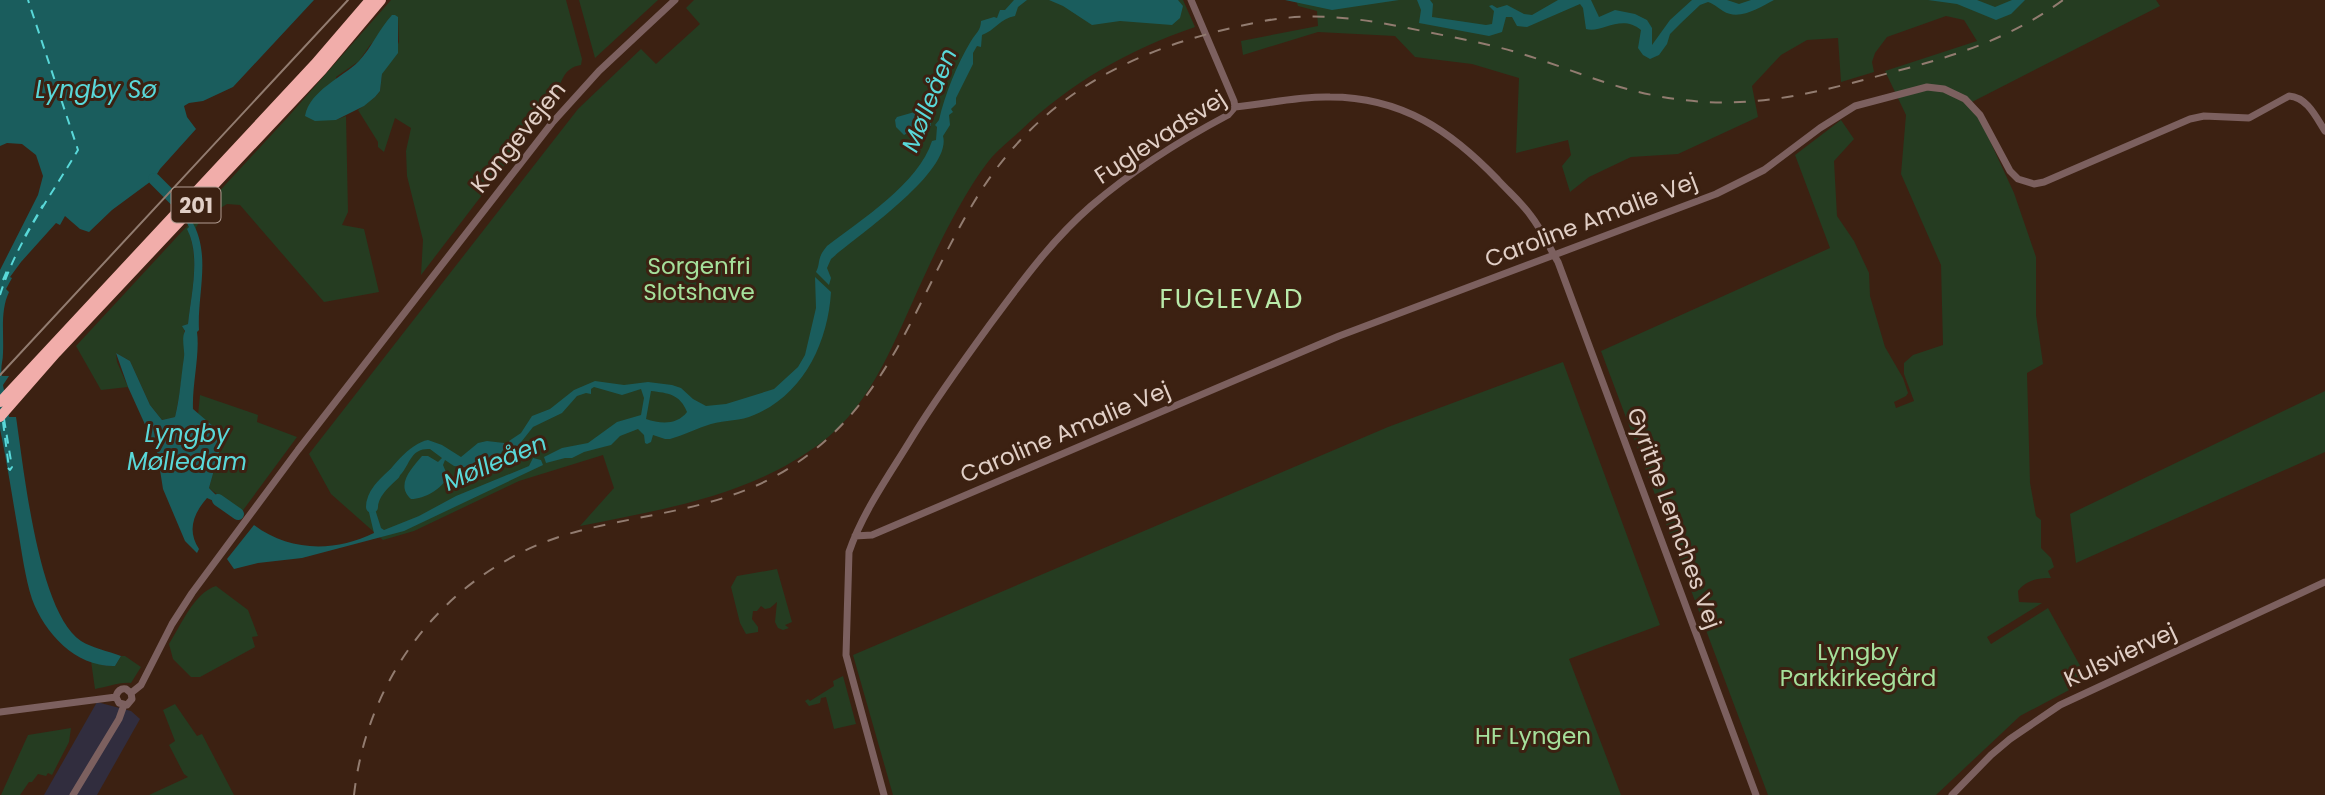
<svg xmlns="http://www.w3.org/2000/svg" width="2325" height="795" font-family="Poppins,sans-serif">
<rect width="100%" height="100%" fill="#3c2112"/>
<path fill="#312d3e" d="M 97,702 L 131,711 L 140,719 L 97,795 L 44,795 Z"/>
<path fill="#253c21" d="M 391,0 L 566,0 L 582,59 L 581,65 C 563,68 561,82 556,98 L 421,275 L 423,240 L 407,176 L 406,151 L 411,128 L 395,118 L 384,152 L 378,147 L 378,142 L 358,110 L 375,97 L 380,91 L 382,74 L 399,42 L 398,18 L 370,45 L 359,61 L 336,77 L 336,120 L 346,116 L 348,212 L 342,225 L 364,229 L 379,292 L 324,302 L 240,205 L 227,204 L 201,220 L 190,236 C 199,263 191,296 188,324 L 183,326 C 189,340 179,401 175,417 L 162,420 L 150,405 L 130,361 L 116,353 L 117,362 L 128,387 L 101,390 L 76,346 L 287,118 Z
M 579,0 L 658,0 L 595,58 Z
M 694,0 L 1183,0 L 1195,27 C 1128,50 1070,83 1019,132 C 1010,140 1000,148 992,157 C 966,188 939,244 922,281 C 896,337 873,403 822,442 C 751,496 665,509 580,526 L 614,488 L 603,455 L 519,481 L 414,531 L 383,540 L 331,494 L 309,454 L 578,109 L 641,49 L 656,64 L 700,24 L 686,8 Z
M 1296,0 L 2156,0 L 2160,6 L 1972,102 L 2014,193 L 2036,257 L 2036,315 L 2043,364 L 2027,373 L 2030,483 L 2036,516 L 2041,520 L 2041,548 L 2051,558 L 2054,567 L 2048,571 L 2051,578 C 2038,578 2026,580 2018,591 L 2019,602 L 2042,603 L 1987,637 L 1991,644 L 2048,608 L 2088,680 L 2020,716 L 1936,795 L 1768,795 L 1601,351 L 1830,248 L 1795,155 L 1841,120 L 1854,139 L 1834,161 L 1837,216 L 1854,241 L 1869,273 L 1870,296 L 1885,347 L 1903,378 L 1908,393 L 1906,396 L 1894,402 L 1896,408 L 1914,401 L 1904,374 L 1904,363 L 1913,355 L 1943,345 L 1941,265 L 1901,174 L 1906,115 L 1885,71 L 1977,41 L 1964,20 L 1946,16 L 1887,37 L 1875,53 L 1872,62 L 1874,72 L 1841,82 L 1838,38 L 1807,40 L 1781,55 L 1752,86 L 1758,117 L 1678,154 L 1631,157 L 1589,177 L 1570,192 L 1562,166 L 1571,155 L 1568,140 L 1516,153 L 1519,78 L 1472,64 L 1415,57 L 1395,36 L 1318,32 L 1243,55 L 1241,41 L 1318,26 L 1317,11 L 1298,6 Z
M 1563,362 L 1660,625 L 1569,659 L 1621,795 L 893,795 L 853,655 L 1388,427 Z
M 2325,391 L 2325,452 L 2076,563 L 2070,514 Z
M 200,395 L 258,415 L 257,422 L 297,437 L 241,513 L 209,488 L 222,442 L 211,425 L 198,415 Z
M 777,569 L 792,622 L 785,625 L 789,628 L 783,630 L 778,628 L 775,622 L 777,602 L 770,608 L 765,609 L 761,606 L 757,611 L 753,611 L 752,619 L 758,627 L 758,632 L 746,634 L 740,623 L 731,587 L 737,576 Z
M 216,586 L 248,610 L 258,636 L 252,637 L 255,647 L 200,677 L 191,677 L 173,659 L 169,644 C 181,625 194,593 216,586 Z
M 121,656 L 125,656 L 141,667 L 131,683 C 118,682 108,687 95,689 L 91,661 L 106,666 L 115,666 Z
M 843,676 L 856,724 L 834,729 L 826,697 L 821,698 L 820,703 L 809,706 L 805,701 L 808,699 L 810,701 L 834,686 L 833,681 Z
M 175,704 L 197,736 L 202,734 L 234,795 L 149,795 L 188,777 L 184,774 L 169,745 L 175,741 L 163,710 Z
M 71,728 L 69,742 L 52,775 L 48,773 L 46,776 L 38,774 L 32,782 L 29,782 L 20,795 L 1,795 L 28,735 Z"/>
<path fill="#1a5d5d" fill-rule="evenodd" d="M 0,0 L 314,0 L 233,87 L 203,101 L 189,103 L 184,106 L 187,117 L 196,129 L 160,169 L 154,179 L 112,210 L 89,232 L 80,229 L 65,216 L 60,225 L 56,223 L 21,262 L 10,277 L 12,278 L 6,289 L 9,292 C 0,311 4,333 3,353 C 3,362 0,367 2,376 L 9,376 L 3,385 L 9,417 L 16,417 C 24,469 38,612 81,641 C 92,648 108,651 121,656 L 115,666 C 76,667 45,634 32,599 C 25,577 22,553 18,530 C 12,496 7,462 0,429 L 0,270 L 38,195 L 43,176 L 36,155 L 22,144 L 7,143 L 0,146 Z
M 1014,0 L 1027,0 L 1018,7 L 1015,16 C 1001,18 994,31 982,35 L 981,47 L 977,46 L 973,53 L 973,64 L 956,98 L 956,104 L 951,109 L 953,112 L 949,115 L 950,125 L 943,136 C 953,172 854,238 831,259 L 827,268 L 831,278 L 829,285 L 816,272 C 821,263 816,259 827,246 C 861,220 919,183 932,141 L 936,140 L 937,127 L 935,125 L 939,120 C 945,94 957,64 971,41 C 976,33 981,30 981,21 L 994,17 L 997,18 L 1000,10 L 1005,10 Z
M 1049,0 L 1178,0 L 1183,6 L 1180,18 L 1172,25 L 1120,21 L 1092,25 L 1063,6 Z
M 1285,0 L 1399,0 L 1332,10 Z
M 1417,0 L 1430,0 L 1433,4 L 1432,17 L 1486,25 L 1492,24 L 1494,11 L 1489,6 L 1492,5 L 1497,8 L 1507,5 L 1524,14 L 1532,15 L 1558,0 L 1591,0 L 1599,17 L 1615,10 L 1635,14 L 1647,20 L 1652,28 L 1652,45 L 1670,20 L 1692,0 L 1727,0 L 1739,4 L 1751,0 L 1774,0 C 1759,8 1739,21 1723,11 C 1717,7 1714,4 1708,2 L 1700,5 L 1681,23 L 1670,34 L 1667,44 L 1659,55 L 1650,59 L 1643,55 L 1638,48 L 1641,30 C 1621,13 1601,34 1586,29 L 1583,8 L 1580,4 L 1527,27 L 1517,26 L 1512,17 L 1506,17 L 1502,32 L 1489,36 L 1419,23 L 1421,10 Z
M 1928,0 L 1977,0 L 1995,7 L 2012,0 L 2025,0 L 2011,14 L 1996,20 L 1957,4 Z
M 392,15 L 395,15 L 398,17 L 398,53 L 382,74 L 380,91 L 375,97 L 364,106 L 336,120 L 315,121 L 305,116 C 310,90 342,78 359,61 C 372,47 379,29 392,15 Z
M 918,111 L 926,121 L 931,123 L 931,126 L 920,126 L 904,135 L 896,127 L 895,120 L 897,117 Z
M 191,220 C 212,253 197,294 199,330 L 197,332 C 200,355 192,384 193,409 L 214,427 L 222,442 L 209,488 L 219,498 L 216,502 L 207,498 C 193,514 187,531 199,549 L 197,553 L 185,541 L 163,489 L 157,451 L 128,387 L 116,353 L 130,361 L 150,405 L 162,420 L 175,417 C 180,397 181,377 184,357 C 185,349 181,339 185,331 L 182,326 L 188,324 C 191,294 201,256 187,229 L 189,227 L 187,223 Z
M 815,277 L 831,292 C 828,343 803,395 754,415 C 741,421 725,420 711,424 C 697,428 685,435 670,439 L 665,439 L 653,435 L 651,442 L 647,444 L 645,443 L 644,435 L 638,429 L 620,436 L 611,445 L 584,452 L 572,458 L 565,458 L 546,463 L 544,457 L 562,448 L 588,443 L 617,422 L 641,415 L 644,398 L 641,389 L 622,395 L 594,387 L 591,389 L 591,394 L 586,393 L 577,396 L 562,413 L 533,427 L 518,446 L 509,445 L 509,441 L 521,433 L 532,416 L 550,409 L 574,390 L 595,381 L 624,385 L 648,382 L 672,385 L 681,388 L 693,399 L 706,406 L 726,404 L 774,389 L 798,367 L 805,355 L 816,308 ZM 651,391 C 668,393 680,394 687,412 C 677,425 661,424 646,419 Z
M 428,440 L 442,445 L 461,457 L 478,443 L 487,441 L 504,443 L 507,449 L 503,450 L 494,464 L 482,469 L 454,466 L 445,460 L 443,465 L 448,477 C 441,489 425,499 411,499 C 395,485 412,468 422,456 L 428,456 L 438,462 L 442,458 L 430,449 C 412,448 411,461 402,473 C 397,479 391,484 384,488 L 380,485 C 388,470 410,443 428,440 Z
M 533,458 L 541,460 L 543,465 L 404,531 L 302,558 L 258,563 L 234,569 L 227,559 L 254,525 C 290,552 335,552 374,533 L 367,504 L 374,493 L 379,495 L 375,509 L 381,528 L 384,530 L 419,516 L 456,496 L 529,466 Z"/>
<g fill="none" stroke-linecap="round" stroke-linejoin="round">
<path stroke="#1a5d5d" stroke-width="12" d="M 154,179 L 176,201
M 218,500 L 238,514
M 372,507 C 372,494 384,483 394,474"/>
<path stroke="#59d8d9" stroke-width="2" stroke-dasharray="9 7" stroke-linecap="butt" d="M 25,236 L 43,205
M 3,280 L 9,266
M 0,295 C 16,243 50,197 78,150 L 28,0
M 4,419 L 12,467 L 10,470 L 8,468
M 3,422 L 9,468"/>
<path stroke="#7c605f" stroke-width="7" d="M 1191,0 L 1234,101 L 1235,107
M 855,536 L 872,535 L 1339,336 L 1716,194 L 1764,170 L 1820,128 L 1855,106 L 1927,87 L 1944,89 L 1965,99 L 1980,115 L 2010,171 L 2018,179 L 2034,184 L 2044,182 L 2190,119 L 2204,116 L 2249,118 L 2289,96 C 2307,97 2316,117 2325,131
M 131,693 L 141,685 L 172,624 L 192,593 L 298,450 L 552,123 L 599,71 L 675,0
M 116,697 L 119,703 L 127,705 L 132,699 L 131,693
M 116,697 C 117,691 121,688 126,689 L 131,693
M 0,712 L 116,697
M 73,795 L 119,719 L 124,705
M 884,795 L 846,655 L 849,552 C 863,511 890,474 913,436 C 937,397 964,360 991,323 C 1022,281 1052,240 1091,206 C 1133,170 1179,141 1228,115 L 1235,107 C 1267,104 1298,96 1330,97 C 1402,97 1451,131 1498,180 C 1509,192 1522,203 1531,216 C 1542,230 1549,247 1558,262 L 1756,795
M 1952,795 L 1991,755 L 2010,739 L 2060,705 L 2325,582"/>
<path stroke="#f1adaa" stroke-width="10" d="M 0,402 L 315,64 L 370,0
M 0,417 L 56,353 L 322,70 L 381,0"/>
<path stroke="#927c70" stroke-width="2" d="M 0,375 L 348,0"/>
<path stroke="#927c70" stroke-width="2" stroke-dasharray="12 12" stroke-linecap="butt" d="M 354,795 C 368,669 455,563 579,531 C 644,514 711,510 772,478 C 887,416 912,305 974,202 C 1040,92 1138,46 1259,22 C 1316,10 1371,20 1427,32 C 1458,38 1489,44 1519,53 C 1553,63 1586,77 1620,87 C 1721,116 1791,100 1889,73 C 1952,57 2010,39 2063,0"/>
</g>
<g text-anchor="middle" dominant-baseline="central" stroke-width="6" stroke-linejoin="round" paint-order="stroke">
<rect fill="#3c2112" stroke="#b09b90" stroke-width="2" x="171.5" y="187.5" width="49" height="35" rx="5"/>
<g font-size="21" font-weight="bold" fill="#e1cfc6">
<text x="196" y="205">201</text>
</g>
<g font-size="23" fill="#e1cfc6" stroke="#3c2112">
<text transform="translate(518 137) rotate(-51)">Kongevejen</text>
<text transform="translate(1160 137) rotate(-33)">Fuglevadsvej</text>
<text transform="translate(1591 220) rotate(-21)">Caroline Amalie Vej</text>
<text transform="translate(1065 432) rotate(-23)">Caroline Amalie Vej</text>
<text transform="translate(1674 518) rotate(70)">Gyrithe Lemches Vej</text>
<text transform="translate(2120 655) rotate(-25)">Kulsviervej</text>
</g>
<g font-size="23" fill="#a5e09b" stroke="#3c2112">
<text x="699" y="266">Sorgenfri<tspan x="699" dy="26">Slotshave</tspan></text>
<text x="1858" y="652">Lyngby<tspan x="1858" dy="26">Parkkirkegård</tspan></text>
<text x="1533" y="736">HF Lyngen</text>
</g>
<g font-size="24" font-style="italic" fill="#59d8d9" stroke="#3c2112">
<text x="96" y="89">Lyngby Sø</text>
<text transform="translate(929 100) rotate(-68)">Mølleåen</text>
<text x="187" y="433">Lyngby<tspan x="187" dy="28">Mølledam</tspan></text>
<text transform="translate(495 462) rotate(-23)">Mølleåen</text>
</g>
<g font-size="26" letter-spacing="2" fill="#b9eaaa" stroke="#3c2112">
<text x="1232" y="299">FUGLEVAD</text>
</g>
</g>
</svg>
